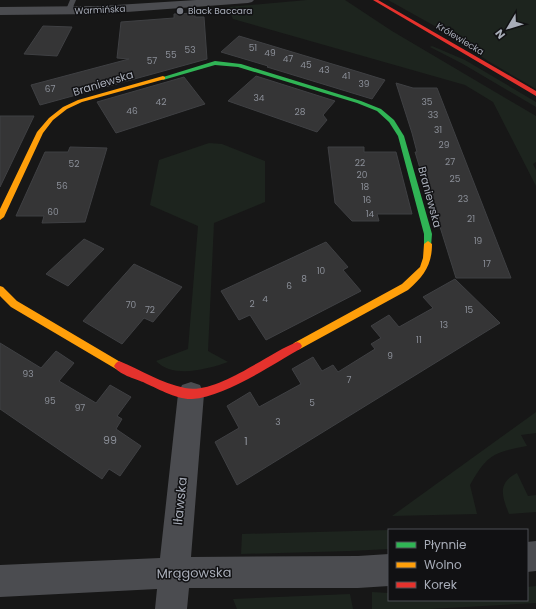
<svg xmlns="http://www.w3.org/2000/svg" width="536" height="609" viewBox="0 0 536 609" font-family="Poppins,sans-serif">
<rect width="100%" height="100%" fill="#171717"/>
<path fill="#1d241e" d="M 307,0 L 345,0 L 392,31 L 536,116 L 536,162 L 533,164 L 536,170 L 536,186 L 493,102 L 465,85 L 233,19 L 228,7 Z
M 388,0 L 536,0 L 536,89 L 488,61 L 449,34 Z
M 432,46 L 465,60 L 536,102 L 536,107 L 463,64 L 430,47 Z
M 209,143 L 222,144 L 265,161 L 265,202 L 214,223 L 208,351 L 228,362 C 208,369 173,379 156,361 L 188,349 L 198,226 L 150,205 L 159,160 Z
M 536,412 L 536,433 L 521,435 L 527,446 C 493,452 487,455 470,485 L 477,514 L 392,516 Z
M 517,473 L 528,496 L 536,495 L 536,512 L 509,514 C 502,496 497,483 517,473 Z
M 389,530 L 389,549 L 350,551 L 241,554 L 242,534 Z
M 536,586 L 536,603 L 430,609 L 372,609 L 372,592 L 389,593 L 389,600 L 527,600 L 527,587 Z
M 350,594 L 353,609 L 237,609 L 233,599 Z"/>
<path fill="#353536" stroke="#3f4043" d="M 195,13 L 195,17 L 204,17 L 207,59 L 40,105 L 31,85 L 129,59 L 117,58 L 121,22 L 174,18 L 174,14 Z
M 43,26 L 72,27 L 57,56 L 24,54 Z
M 239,36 L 359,72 L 385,80 L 372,99 L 267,67 L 268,66 L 221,52 Z
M 256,76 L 335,101 L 323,115 L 327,120 L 317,132 L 228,101 Z
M 184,77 L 205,104 L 116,133 L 97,102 Z
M 396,83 L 413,88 L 437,88 L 511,278 L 456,278 L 436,214 L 434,214 L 415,152 L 417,152 L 412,133 Z
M 0,116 L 34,116 L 0,187 Z
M 70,147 L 107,148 L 85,222 L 42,223 L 44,216 L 16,216 L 45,152 L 68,152 Z
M 328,147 L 364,147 L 364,152 L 396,152 L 412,214 L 377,214 L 379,221 L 352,221 L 335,203 Z
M 84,239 L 104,249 L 68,286 L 46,274 Z
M 326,242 L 348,267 L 343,270 L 361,291 L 266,340 L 250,315 L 239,320 L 221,291 Z
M 134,264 L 182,287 L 153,322 L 144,318 L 122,344 L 83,321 Z
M 455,279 L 500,323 L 237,485 L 215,442 L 239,428 L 227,406 L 250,392 L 259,407 L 301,384 L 292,369 L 313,357 L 322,371 L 333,365 L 338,372 L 375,349 L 371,344 L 381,338 L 371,326 L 389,315 L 399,327 L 433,308 L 423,297 Z
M 0,343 L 41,368 L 56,351 L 74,363 L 59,381 L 96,403 L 110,385 L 131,397 L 117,416 L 122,419 L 116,429 L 141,446 L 120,476 L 109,469 L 102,479 L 0,409 Z"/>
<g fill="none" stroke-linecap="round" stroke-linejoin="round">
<path fill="#4b4c50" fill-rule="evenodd" d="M 70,0 L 76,0 L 71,12 L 68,14 L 65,12 Z"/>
<path fill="#4b4c50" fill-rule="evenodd" d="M 196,0 L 254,0 L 252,2 L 248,3 L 100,14 L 0,15 L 0,7 L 100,6 Z
M 191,382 L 200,385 L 204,394 L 191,557 L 358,556 L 389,554 L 389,586 L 358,588 L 189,588 L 187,609 L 155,609 L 157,589 L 0,597 L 0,565 L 160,558 L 178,394 L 182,385 Z
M 536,541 L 536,571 L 527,572 L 527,542 Z"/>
<path fill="#30b455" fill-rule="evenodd" d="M 215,61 L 241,64 L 361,101 L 381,109 L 394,120 L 404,136 L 432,234 L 431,246 L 428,247 L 424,244 L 424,234 L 398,136 L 389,122 L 377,111 L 357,103 L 238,67 L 215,65 L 163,80 L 160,78 Z"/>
<path fill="#ff9f0a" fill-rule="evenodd" d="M 163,76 L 165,77 L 165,79 L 82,102 L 67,109 L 53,120 L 43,133 L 4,217 L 0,220 L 0,209 L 37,132 L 49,118 L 63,107 L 78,100 Z
M 428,241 L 432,244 C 432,265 424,276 408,290 L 300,349 L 297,350 L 294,349 L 292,346 L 294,343 L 402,284 L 420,267 L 423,258 L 424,244 Z
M 0,286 L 3,287 L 17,301 L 122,363 L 124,366 L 122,369 L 119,371 L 116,369 L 11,307 L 0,296 Z"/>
<path fill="#e5322d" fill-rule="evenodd" d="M 373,0 L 378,0 L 536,91 L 536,96 Z
M 297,342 L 300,343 L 302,346 L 300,349 C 272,365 224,397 192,399 C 178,400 156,388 143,382 C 135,379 118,374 114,366 L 116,363 L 119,361 C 141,370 161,383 185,388 C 217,395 268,353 297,342 Z"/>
</g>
<circle fill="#757880" stroke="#111113" stroke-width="1.5" cx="180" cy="11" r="4"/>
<g text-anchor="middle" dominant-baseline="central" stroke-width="3" stroke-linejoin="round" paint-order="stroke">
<g font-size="9" fill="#a8adb8" stroke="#111113">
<text transform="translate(100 10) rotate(-3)">Warmińska</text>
<text transform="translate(460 39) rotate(31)">Królewiecka</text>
</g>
<g font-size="9" fill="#a8adb8" stroke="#111113" text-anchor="start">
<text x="188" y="11">Black Baccara</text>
</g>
<g font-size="9" fill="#8b8f98">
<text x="253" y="48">51</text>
<text x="190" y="50">53</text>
<text x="270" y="53">49</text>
<text x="171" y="55">55</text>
<text x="288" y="59">47</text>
<text x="152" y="61">57</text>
<text x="306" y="65">45</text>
<text x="324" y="70">43</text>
<text x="346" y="76">41</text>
<text x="364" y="84">39</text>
<text x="50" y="89">67</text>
<text x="259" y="98">34</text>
<text x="161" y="102">42</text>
<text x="427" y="102">35</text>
<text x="132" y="111">46</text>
<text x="300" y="112">28</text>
<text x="433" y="115">33</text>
<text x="438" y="130">31</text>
<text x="444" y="145">29</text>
<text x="450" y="162">27</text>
<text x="360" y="163">22</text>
<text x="74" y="164">52</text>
<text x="362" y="175">20</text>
<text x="455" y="179">25</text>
<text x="62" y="186">56</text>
<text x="365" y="187">18</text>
<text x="463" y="199">23</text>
<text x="367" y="200">16</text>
<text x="53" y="212">60</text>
<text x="370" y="214">14</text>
<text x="471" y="219">21</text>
<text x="478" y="241">19</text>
<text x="487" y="264">17</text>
<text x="321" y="271">10</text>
<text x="304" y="279">8</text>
<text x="289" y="286">6</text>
<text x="265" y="299">4</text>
<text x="252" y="304">2</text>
<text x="131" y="305">70</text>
<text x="150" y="310">72</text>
<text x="469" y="310">15</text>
<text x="444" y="325">13</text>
<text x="419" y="340">11</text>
<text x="390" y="356">9</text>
<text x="28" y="374">93</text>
<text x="349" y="380">7</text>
<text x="50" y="401">95</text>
<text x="312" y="403">5</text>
<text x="80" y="408">97</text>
<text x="278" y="422">3</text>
</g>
<g font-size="11" fill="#a8adb8" stroke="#111113">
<text transform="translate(103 83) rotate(-17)">Braniewska</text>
<text transform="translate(430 197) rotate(75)">Braniewska</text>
</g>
<g font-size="11" fill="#8b8f98">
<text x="110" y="440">99</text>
<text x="246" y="441">1</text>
</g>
<g font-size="13" fill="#a8adb8" stroke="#111113">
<text transform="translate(180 501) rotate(-84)">Iławska</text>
<text transform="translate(194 573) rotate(-1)">Mrągowska</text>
</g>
</g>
<rect x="388" y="529" width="140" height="72" fill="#111113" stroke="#4d4f55"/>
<rect x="396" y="542" width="20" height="6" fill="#30b455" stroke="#4d4f55"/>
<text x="424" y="549" font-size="12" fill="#a8adb8">Płynnie</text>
<rect x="396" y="562" width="20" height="6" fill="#ff9f0a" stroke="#4d4f55"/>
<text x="424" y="569" font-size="12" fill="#a8adb8">Wolno</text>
<rect x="396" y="582" width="20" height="6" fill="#e5322d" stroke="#4d4f55"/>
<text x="424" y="589" font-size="12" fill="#a8adb8">Korek</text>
<g transform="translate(508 28) rotate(232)" stroke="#111113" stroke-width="3" paint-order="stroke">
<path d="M0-3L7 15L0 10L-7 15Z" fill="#a8adb8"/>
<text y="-6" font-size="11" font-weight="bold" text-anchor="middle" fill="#a8adb8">N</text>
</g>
</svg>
